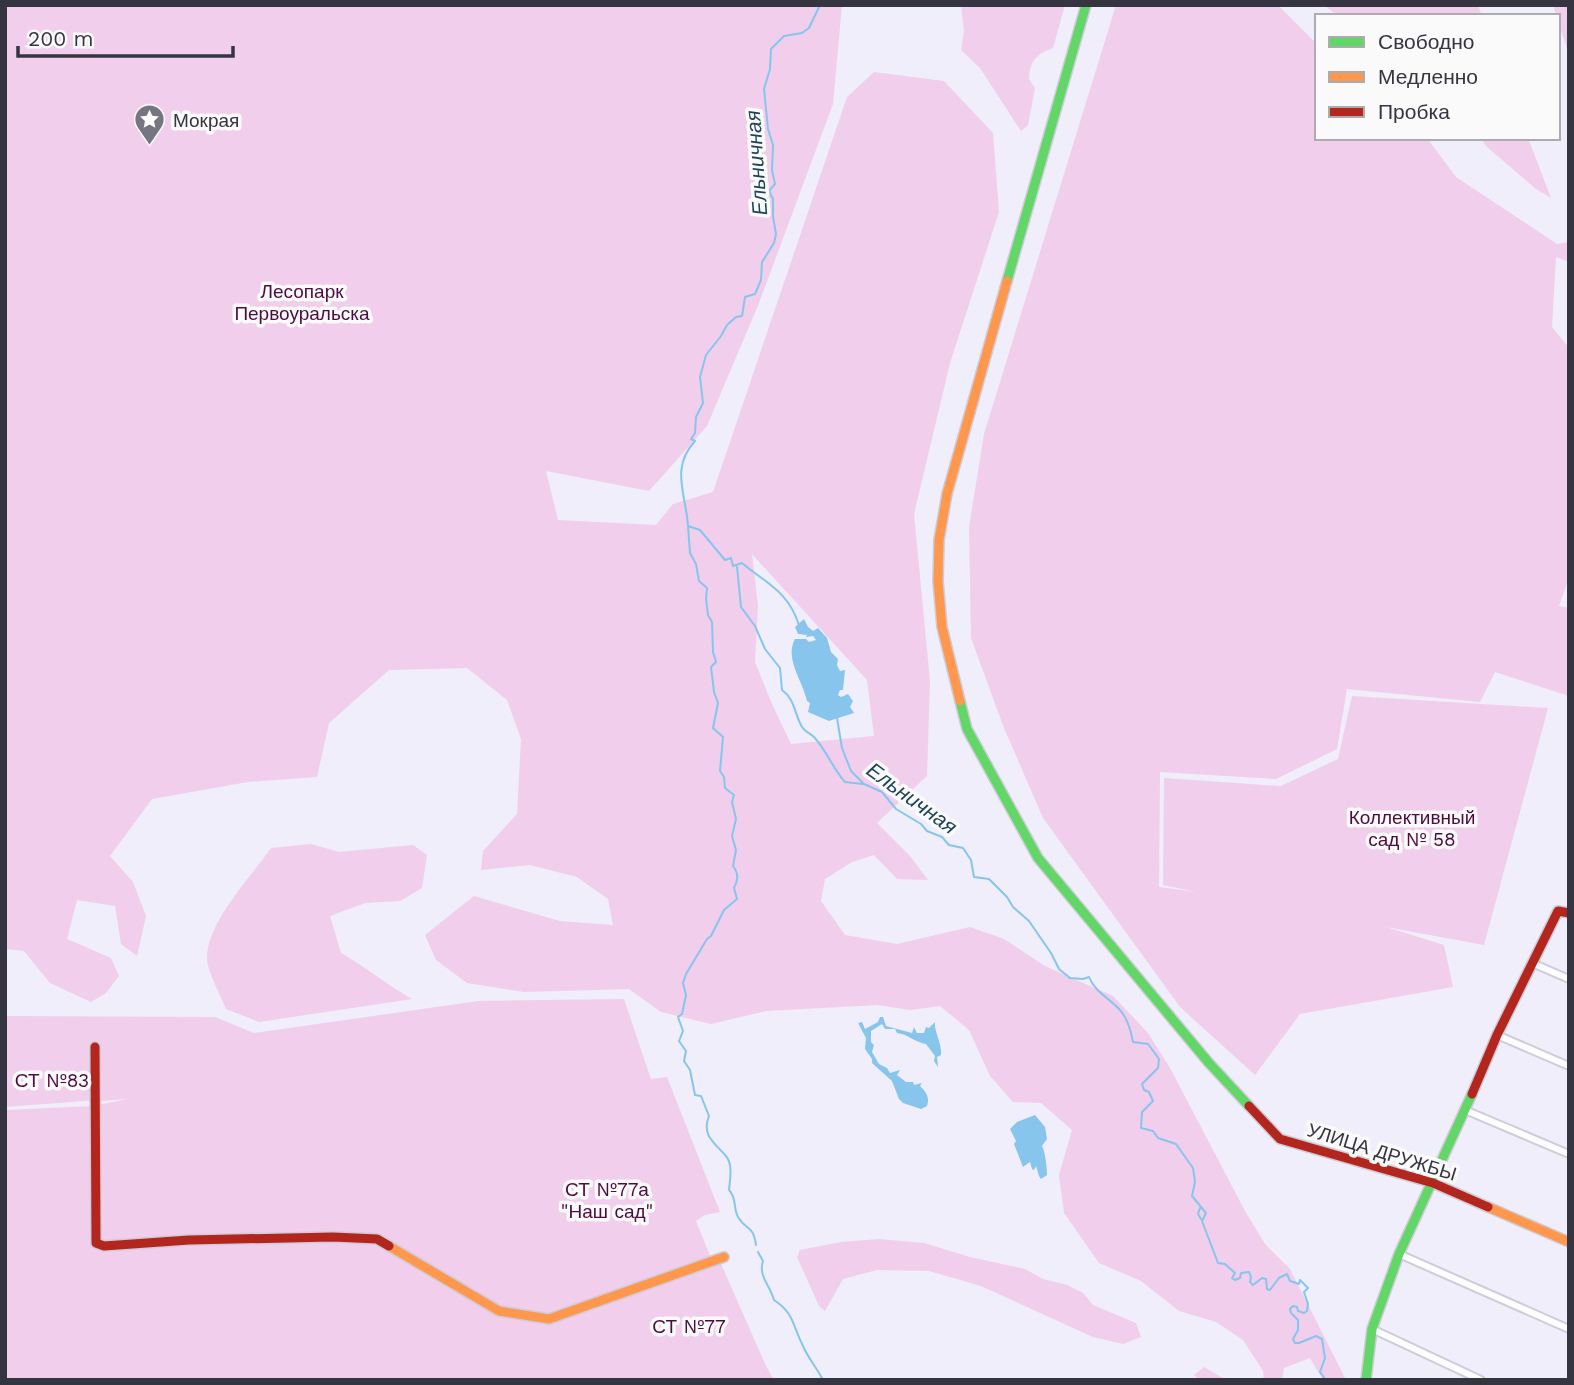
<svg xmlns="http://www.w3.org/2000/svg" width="1574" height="1385" viewBox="0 0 1574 1385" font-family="'Work Sans',sans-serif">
<rect width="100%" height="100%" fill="#efeefa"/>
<path fill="#f1ceeb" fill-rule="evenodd" d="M 5,5 L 842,5 L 833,104 L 759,303 L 707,426 L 649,491 L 546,471 L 558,520 L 656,525 L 673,504 L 713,492 L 847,97 L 874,72 L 944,81 L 993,133 L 999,212 L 950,363 L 914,514 L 930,681 L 927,776 L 877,823 L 910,856 L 928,880 L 897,879 L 874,855 L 852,862 L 825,879 L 821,901 L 845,935 L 897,944 L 970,927 L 1004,939 L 1045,966 L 1113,996 L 1148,1033 L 1170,1068 L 1245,1211 L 1265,1244 L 1290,1269 L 1346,1380 L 1323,1380 L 1310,1358 L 1284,1368 L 1282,1380 L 1264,1380 L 1263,1371 L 1243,1340 L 1216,1322 L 1179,1311 L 1141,1281 L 1099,1263 L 1064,1213 L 1059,1175 L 1072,1130 L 1041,1103 L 1013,1102 L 990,1076 L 969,1030 L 940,1006 L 910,1010 L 877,1005 L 766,1011 L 711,1024 L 661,1012 L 629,989 L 524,992 L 467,983 L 436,960 L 425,935 L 474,896 L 560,921 L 613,925 L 608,899 L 577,877 L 530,865 L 481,870 L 483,851 L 517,814 L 521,739 L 507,700 L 467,668 L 389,670 L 329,723 L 317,777 L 248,782 L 152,799 L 110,856 L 133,882 L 146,916 L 137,956 L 121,944 L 115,906 L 77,900 L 67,939 L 111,958 L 119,976 L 106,993 L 91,1002 L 50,983 L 24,951 L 5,949 ZM 752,554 L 867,680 L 874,736 L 791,744 L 772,704 L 755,662 L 758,606 Z
M 961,5 L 1065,5 L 1053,48 C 1036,54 1030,61 1029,79 L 1035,88 L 1028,125 L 1021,131 L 980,68 L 961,50 L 964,31 Z
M 1116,5 L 1278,5 L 1317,44 L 1317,138 L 1427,138 L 1456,177 L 1557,244 L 1569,242 L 1569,262 L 1556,257 L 1552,327 L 1569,348 L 1569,578 L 1559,606 L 1569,608 L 1569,696 L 1495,672 L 1480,702 L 1347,689 L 1337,749 L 1276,779 L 1160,772 L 1159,887 L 1197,892 L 1163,885 L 1164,778 L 1281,786 L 1338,759 L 1352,696 L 1548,708 L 1484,945 L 1386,927 L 1444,945 L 1453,987 L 1300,1014 L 1255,1075 L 1180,1007 L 1043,818 L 1004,728 L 971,638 L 969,527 L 984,434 Z
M 1324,5 L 1478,5 L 1482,16 L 1338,16 Z
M 1553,5 L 1569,5 L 1569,55 Z
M 1481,138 L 1528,138 L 1551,198 L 1536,189 L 1486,146 Z
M 311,844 L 339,852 L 413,845 L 427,855 L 422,888 L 400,901 L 365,903 L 330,916 L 341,953 C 366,967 387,985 412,999 L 259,1022 L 226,1009 C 221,996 207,971 207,958 C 207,922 251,877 271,848 Z
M 624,999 L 651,1079 L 667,1077 L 720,1212 L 705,1215 L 696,1221 L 710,1256 L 549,1321 L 718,1257 L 766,1366 L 774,1380 L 5,1380 L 5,1110 L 92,1106 L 128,1099 L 100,1101 L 100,1054 L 98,1053 L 97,1100 L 5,1107 L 5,1016 L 215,1017 L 254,1033 L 478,1001 Z
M 879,1239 L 924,1243 L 970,1257 L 1025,1269 L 1043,1279 L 1067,1285 L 1083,1293 L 1093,1305 L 1136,1323 L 1141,1337 L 1123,1344 L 1093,1337 L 981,1286 L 929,1271 L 877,1270 L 843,1279 L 825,1311 L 819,1306 L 797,1257 L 800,1250 L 841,1242 Z
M 1204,1367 L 1226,1380 L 1200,1380 L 1194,1375 Z"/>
<path fill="#87c5ed" d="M 804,619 L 808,627 L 813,631 L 818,628 L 827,638 L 831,652 L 838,659 L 837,665 L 840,671 L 845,670 L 843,690 L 840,690 L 838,695 L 841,697 L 848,694 L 853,701 L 850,707 L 854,713 L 829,721 L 808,712 L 810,703 L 807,701 C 803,681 784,659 795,639 L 806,639 L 809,642 L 816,640 L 813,636 L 806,637 L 807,635 L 798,634 L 795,627 Z
M 880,1017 L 883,1017 L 886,1026 L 912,1033 L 914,1027 L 917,1033 L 924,1033 L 926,1027 L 929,1028 L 935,1022 C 934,1032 942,1043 941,1055 L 937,1057 L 938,1067 L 934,1061 L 935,1056 L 926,1044 C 914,1042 908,1034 897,1033 L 895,1029 L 885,1029 L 882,1024 L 871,1031 L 871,1042 L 874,1045 L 872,1052 L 879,1064 L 887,1068 L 890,1073 L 900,1070 L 897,1075 L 906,1082 L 913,1082 L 914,1085 L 922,1083 L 920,1086 C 926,1092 930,1097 927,1106 L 921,1109 L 903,1103 L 899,1099 L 892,1081 L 872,1063 L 872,1059 L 865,1049 L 866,1038 L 858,1023 L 862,1022 L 865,1029 L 878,1022 Z
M 1035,1115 L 1045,1127 L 1047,1139 L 1042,1146 C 1045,1151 1047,1167 1047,1175 L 1041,1179 L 1039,1176 L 1036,1166 L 1034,1170 L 1032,1169 L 1030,1162 L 1023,1167 L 1014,1144 L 1016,1141 L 1010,1129 L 1017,1122 Z"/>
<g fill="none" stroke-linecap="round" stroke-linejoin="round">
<path stroke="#87c5ed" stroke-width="2" d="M 688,526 L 690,553 L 696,564 L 699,581 L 707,588 L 706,599 L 708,615 L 712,622 L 713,652 L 716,662 L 711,667 L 714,692 L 718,703 L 713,728 L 723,737 L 720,771 L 724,777 L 725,788 L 734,795 L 732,802 L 736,819 L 732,836 L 736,850 L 733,866 C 739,874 738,880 734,888 L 737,899 L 724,910 L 711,936 L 707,939 L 686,974 L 683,983 L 686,995 L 682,1014 L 678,1017 L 683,1031 L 679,1041 L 686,1051 L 684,1061 L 690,1070 L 695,1095 L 701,1096 L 709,1116 C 701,1136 715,1143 726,1156 C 733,1164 730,1180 729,1190 C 737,1198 733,1208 738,1217 C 746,1231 753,1224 756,1245
M 737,567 L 741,607 L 755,626 L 765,649 L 780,668 L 782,690 C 795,699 794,713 802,727 C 805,732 810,733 814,737 C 827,751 833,769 845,782 L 863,784
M 799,625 C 788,591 767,584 742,563 L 733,566 L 731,558 L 725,560 L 700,530 L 688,526 C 686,494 670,468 695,441 L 691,439 L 695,433 L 696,417 L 703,403 L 700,377 L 706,355 L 721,336 L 727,325 L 736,317 L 742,316 L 745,297 L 755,294 L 761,280 L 762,262 L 774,243 L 776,234 L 773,217 L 773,199 L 769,191 L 775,184 L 772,170 L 773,145 L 768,129 L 764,89 L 770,69 L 771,49 L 784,36 L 802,33 L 809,28 L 820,5
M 837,718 L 842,748 L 851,771 L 864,784 L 882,792 L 896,809 L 921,824 L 927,831 L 942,837 L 949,845 L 963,848 L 971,860 L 974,877 L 989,879 L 1007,897 L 1013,907 L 1029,921 L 1051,953 L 1059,969 L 1070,978 L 1083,979 L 1089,977 C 1095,992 1109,998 1120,1010 C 1128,1019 1131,1031 1133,1042 L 1148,1044 L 1159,1059 L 1158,1068 L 1142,1084 L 1144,1090 L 1149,1092 L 1153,1101 L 1142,1112 L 1141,1128 L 1153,1131 L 1158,1138 L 1176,1144 L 1193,1168 L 1195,1182 L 1192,1196 L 1206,1213 L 1202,1221 L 1218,1263 L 1225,1264 L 1235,1273 L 1232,1278 L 1235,1280 L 1240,1278 L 1241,1273 L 1249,1272 L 1251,1277 L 1250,1282 L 1253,1285 L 1262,1278 L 1266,1279 L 1267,1289 L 1270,1290 L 1279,1278 L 1287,1274 L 1290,1281 L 1299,1284 L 1300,1280 L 1308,1288 L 1304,1292 L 1308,1304 L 1307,1311 L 1304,1313 L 1298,1311 L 1297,1307 L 1293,1306 L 1290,1309 L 1291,1313 L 1298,1320 L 1298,1330 L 1293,1339 L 1295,1343 L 1299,1343 L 1316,1336 L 1322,1339 L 1325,1358 L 1320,1372 L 1326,1380
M 1200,1208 L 1198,1214 L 1201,1219
M 758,1252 L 763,1261 C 758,1276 770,1285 774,1300 C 795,1314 792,1325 803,1346 C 808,1358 817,1368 823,1380"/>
<defs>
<path id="street" d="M 1532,963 L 1569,979
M 1497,1035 L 1569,1066
M 1465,1110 L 1569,1154
M 1399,1254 L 1569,1329
M 1372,1329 L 1481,1380"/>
<path id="fast" d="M 1007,281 L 1086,5
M 960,701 L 967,729 L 1038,858 L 1209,1063 L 1249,1106
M 1366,1380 L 1372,1329 L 1399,1254 L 1472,1094"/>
<path id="slow" d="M 960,701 L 942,627 L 938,581 L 939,540 L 947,494 L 1007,281
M 1488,1207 L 1569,1242
M 389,1246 L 499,1311 L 549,1319 L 724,1257"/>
<path id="jam" d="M 95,1047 L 96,1243 L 104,1246 L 189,1240 L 333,1237 L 377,1239 L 389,1246
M 1472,1094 L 1497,1035 L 1558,911 L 1569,913
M 1249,1106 L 1280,1139 L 1433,1183 L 1488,1207"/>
</defs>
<use href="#street" stroke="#cdccd8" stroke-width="10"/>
<use href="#fast" stroke="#cdccd8" stroke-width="12"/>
<use href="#slow" stroke="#cdccd8" stroke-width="12"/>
<use href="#jam" stroke="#cdccd8" stroke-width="12"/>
<use href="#street" stroke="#fdfcfe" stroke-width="6"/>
<use href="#fast" stroke="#63d668" stroke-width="9"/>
<use href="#slow" stroke="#ff974d" stroke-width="9"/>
<use href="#jam" stroke="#b3261e" stroke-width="9"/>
</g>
<defs>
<symbol id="sight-pin" viewBox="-11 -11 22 30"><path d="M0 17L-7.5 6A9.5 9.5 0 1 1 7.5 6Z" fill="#767582" stroke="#fafafa"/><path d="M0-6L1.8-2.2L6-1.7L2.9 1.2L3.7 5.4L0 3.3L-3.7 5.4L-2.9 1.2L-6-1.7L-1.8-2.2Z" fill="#fff"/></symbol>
</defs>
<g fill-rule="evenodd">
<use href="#sight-pin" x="132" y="102" width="35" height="47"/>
</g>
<g text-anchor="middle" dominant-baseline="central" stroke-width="7" stroke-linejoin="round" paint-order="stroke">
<g font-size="19" fill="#353441" stroke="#fafafa" text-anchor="start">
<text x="173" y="120">Мокрая</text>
</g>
<g font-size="19" fill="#4e0b40" stroke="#fafafa">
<text x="302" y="291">Лесопарк<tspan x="302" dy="22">Первоуральска</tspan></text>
<text x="1412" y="817">Коллективный<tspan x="1412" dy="22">сад № 58</tspan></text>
<text x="52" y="1080">СТ №83</text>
<text x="607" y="1189">СТ №77а<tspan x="607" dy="22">"Наш сад"</tspan></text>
<text x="689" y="1326">СТ №77</text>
</g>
<g font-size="19" fill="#353441" stroke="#fafafa">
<text transform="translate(1382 1152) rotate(17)">УЛИЦА ДРУЖБЫ</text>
</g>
<g font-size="21" font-style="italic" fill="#1f455b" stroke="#fafafa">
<text transform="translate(756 163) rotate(-94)">Ельничная</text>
<text transform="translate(912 798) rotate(36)">Ельничная</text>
</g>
</g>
<rect width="1574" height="1385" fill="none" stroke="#353441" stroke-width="14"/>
<rect x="1315" y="14" width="245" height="126" fill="#fafafa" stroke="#ababb0" stroke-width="2"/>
<rect x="1329" y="37" width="35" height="10" fill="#63d668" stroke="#ababb0" stroke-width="2"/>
<text x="1378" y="49" font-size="21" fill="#353441">Свободно</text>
<rect x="1329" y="72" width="35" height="10" fill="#ff974d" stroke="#ababb0" stroke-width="2"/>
<text x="1378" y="84" font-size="21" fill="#353441">Медленно</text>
<rect x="1329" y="107" width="35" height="10" fill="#b3261e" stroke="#ababb0" stroke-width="2"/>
<text x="1378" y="119" font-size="21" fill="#353441">Пробка</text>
<path d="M18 46v10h215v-10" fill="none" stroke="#353441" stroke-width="3.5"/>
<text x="28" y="46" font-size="21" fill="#353441" stroke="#fafafa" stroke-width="5" paint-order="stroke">200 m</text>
</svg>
